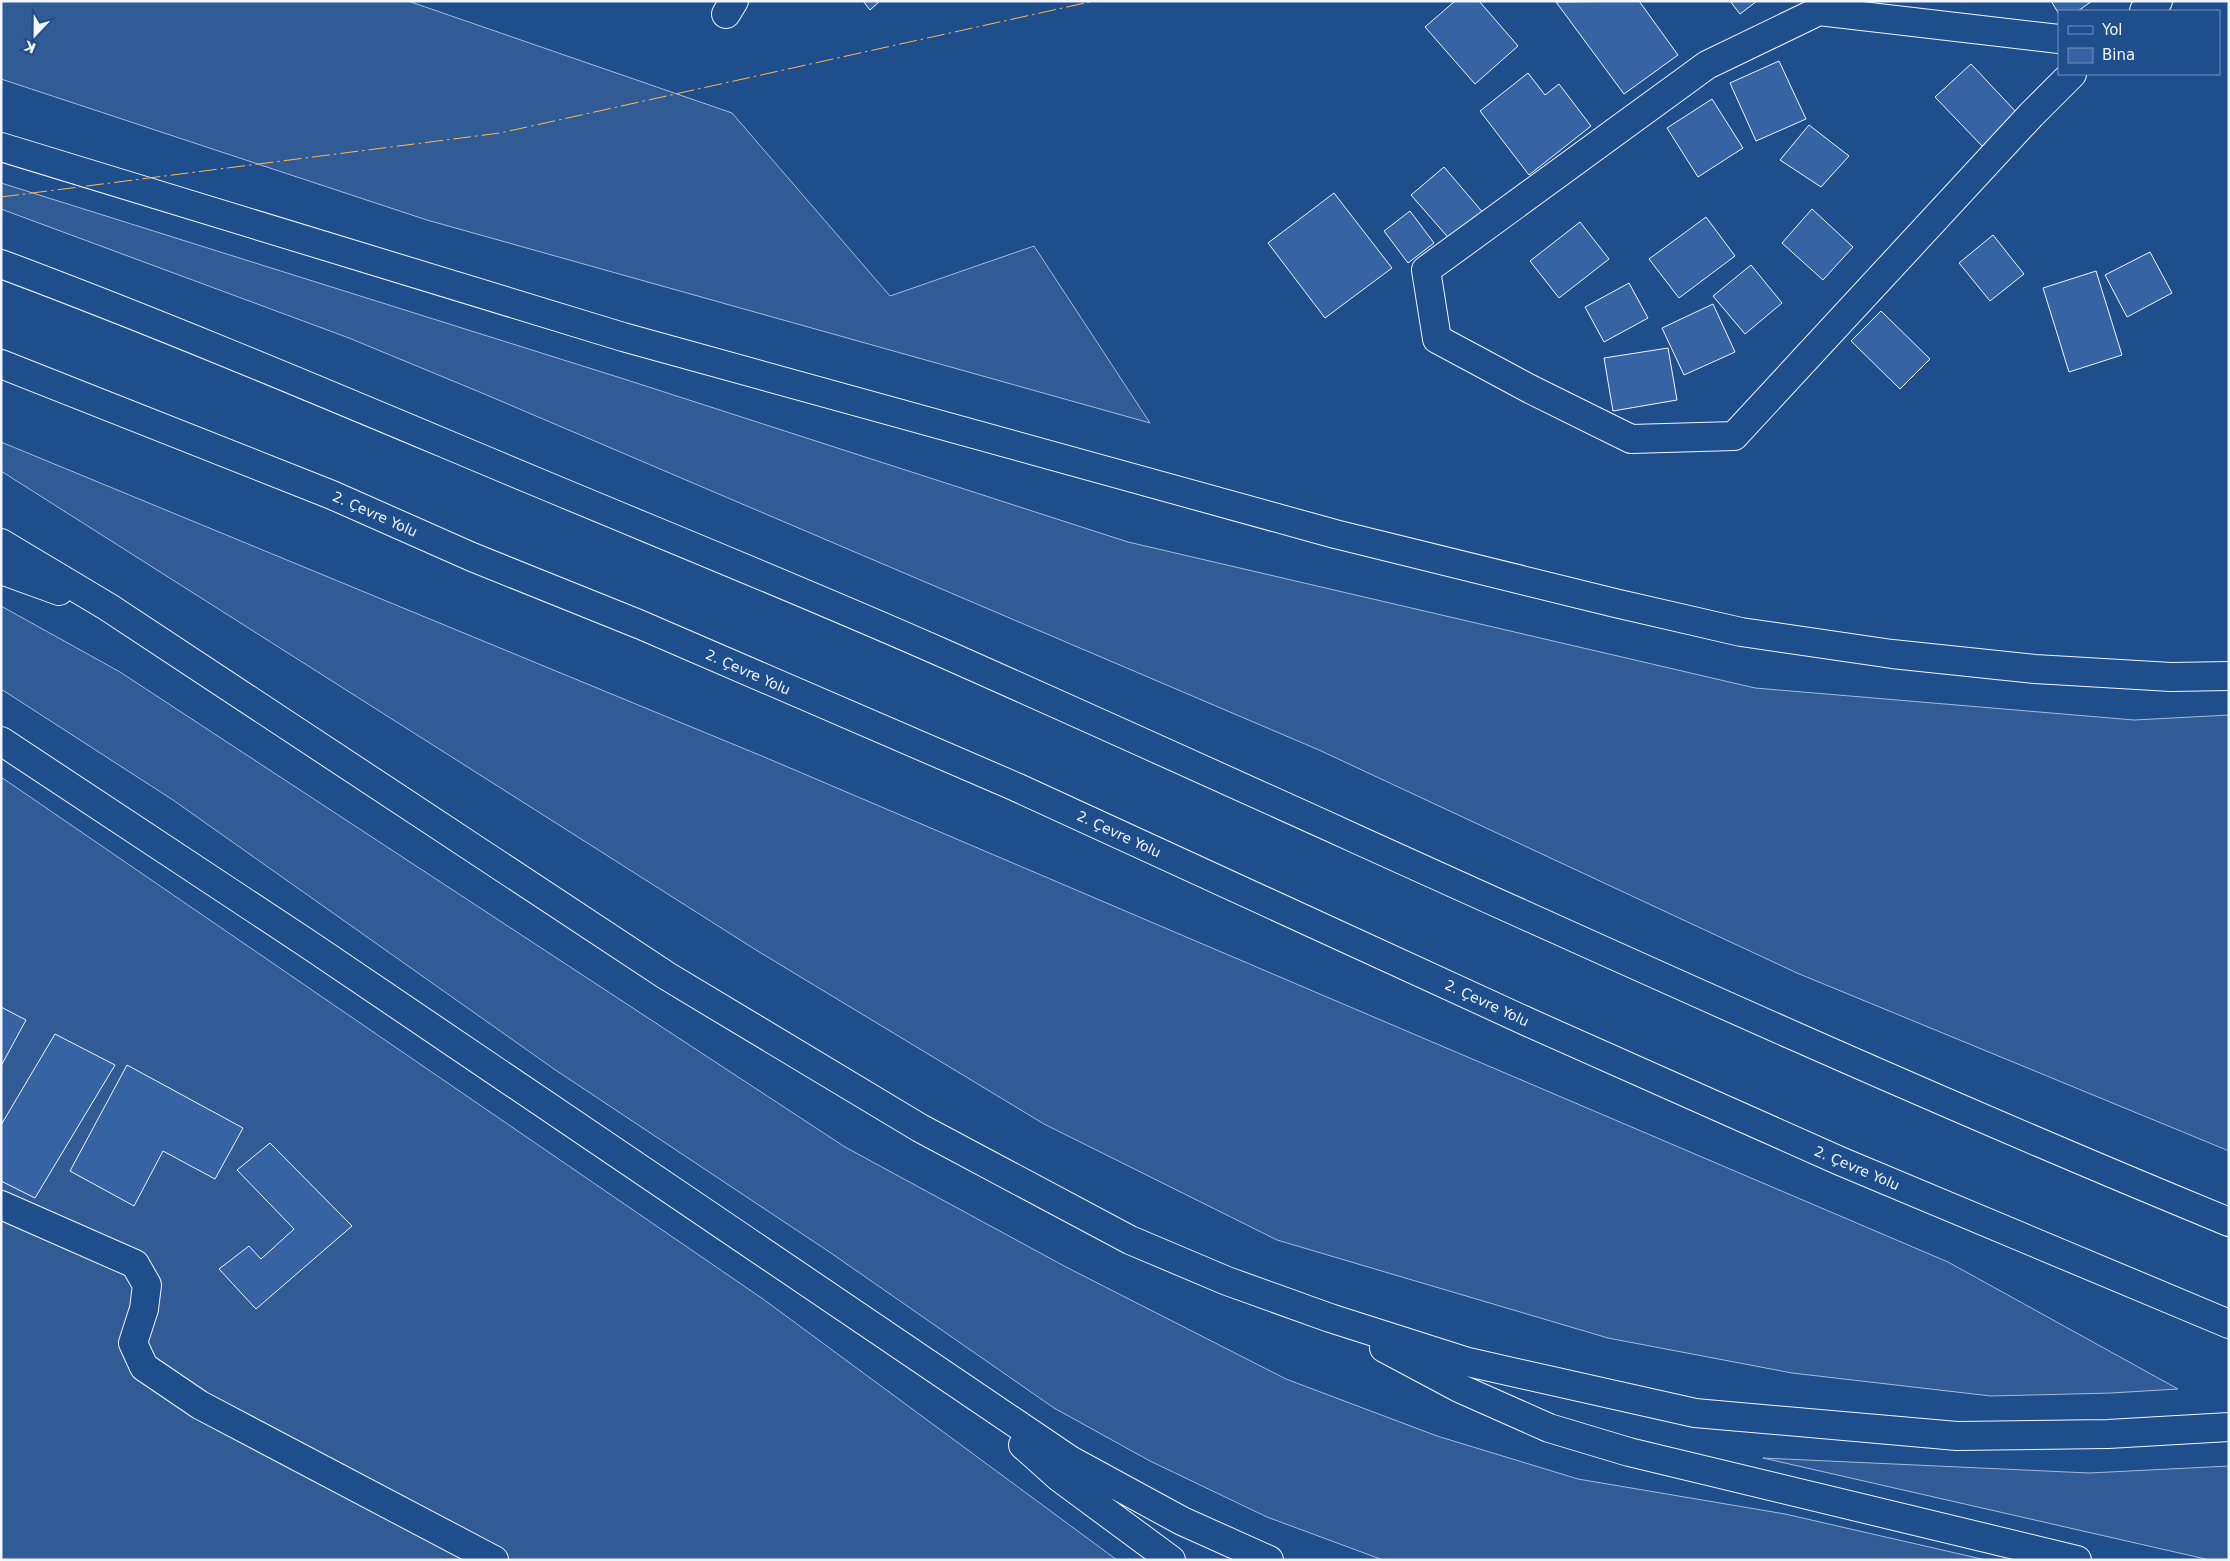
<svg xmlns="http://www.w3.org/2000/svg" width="2230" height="1561" viewBox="0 0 2230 1561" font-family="'DejaVu Sans',sans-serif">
<rect width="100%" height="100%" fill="#1f4e8c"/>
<path fill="#305b95" stroke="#a8bbd7" d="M 1,1 L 408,1 L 732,113 L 890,296 L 1034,246 L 1150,423 L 427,220 L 1,79 Z
M 1,183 L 624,379 L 1128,542 L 1755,688 L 2134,720 L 2229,715 L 2229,1151 L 1797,973 L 1319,750 L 482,393 L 349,338 L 1,209 Z
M 1,442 L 769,759 L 1948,1262 L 2178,1389 L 2111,1393 L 1991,1396 L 1792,1373 L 1608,1338 L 1277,1240 L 1044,1124 L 756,950 L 1,471 Z
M 1,606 L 120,672 L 845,1147 L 1066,1267 L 1286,1379 L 1437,1436 L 1578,1479 L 1785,1514 L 1986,1560 L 1383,1560 L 1267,1517 L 1150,1461 L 1054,1408 L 828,1251 L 554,1069 L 173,800 L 1,689 Z
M 1,777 L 763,1299 L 1117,1560 L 1,1560 Z
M 1763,1458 L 2089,1473 L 2229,1466 L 2229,1560 L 2210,1560 Z"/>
<path fill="#3563a3" stroke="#f2f6ff" d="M 863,1 L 880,1 L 870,10 Z
M 1455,1 L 1479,1 L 1518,46 L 1475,84 L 1425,27 Z
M 1639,1 L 1678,55 L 1624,94 L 1556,2 Z
M 1730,1 L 1757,1 L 1740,14 Z
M 2051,1 L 2092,1 L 2078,11 L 2059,11 L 2059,14 Z
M 1779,61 L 1806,119 L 1756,141 L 1730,83 Z
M 1971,64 L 2017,113 L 1982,146 L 1935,97 Z
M 1528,73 L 1545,95 L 1559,84 L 1591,126 L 1529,175 L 1480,111 Z
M 1712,99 L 1743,148 L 1698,177 L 1667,128 Z
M 1809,125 L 1849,156 L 1821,187 L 1780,160 Z
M 1444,167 L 1485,215 L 1453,243 L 1411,195 Z
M 1334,193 L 1392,268 L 1325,318 L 1268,243 Z
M 1812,209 L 1853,247 L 1823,280 L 1782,243 Z
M 1410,211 L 1434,243 L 1408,263 L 1384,231 Z
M 1706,217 L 1735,256 L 1679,298 L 1649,259 Z
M 1580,222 L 1609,259 L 1559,298 L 1530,261 Z
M 1993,235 L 2024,274 L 1990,301 L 1959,263 Z
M 2150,252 L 2172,293 L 2127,317 L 2105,275 Z
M 1751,265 L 1782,303 L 1745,334 L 1713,296 Z
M 2096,271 L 2122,355 L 2069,372 L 2043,288 Z
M 1629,283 L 1648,318 L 1604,342 L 1585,307 Z
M 1713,304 L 1735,352 L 1684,375 L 1662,328 Z
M 1881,311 L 1930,359 L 1900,389 L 1851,341 Z
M 1668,348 L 1677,400 L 1613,411 L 1604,358 Z
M 1,1007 L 26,1020 L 1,1066 Z
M 55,1034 L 115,1065 L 35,1198 L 1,1181 L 1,1125 Z
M 127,1065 L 243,1128 L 215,1179 L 163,1151 L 134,1206 L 70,1171 Z
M 270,1143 L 352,1226 L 256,1309 L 219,1269 L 249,1246 L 261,1259 L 294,1229 L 237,1170 Z"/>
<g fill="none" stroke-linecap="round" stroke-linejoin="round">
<defs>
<path id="minor" d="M 2144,11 L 2158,1
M 726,14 L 734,1
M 2059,39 L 1819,11 L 1707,65 L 1426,270 L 1437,339 L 1530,389 L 1631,439 L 1734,436 L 2031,115 L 2072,74
M 1,1205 L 135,1264 L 147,1285 L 144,1309 L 133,1343 L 144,1367 L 200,1405 L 494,1560"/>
<path id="highway" d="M 1,147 L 623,337 L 1335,534 L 1615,603 L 1741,632 L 1892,654 L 2035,669 L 2171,677 L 2229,676
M 1,264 C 180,331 355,406 532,480 C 666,536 802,591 936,650 C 1367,841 1793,1043 2229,1222
M 1,364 L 332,495 L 472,557 L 641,625 L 1016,787 L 1530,1023 L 1840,1161 L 2229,1324
M 1,543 L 108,607 L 667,976 L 920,1128 L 1130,1240 L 1227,1281 L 1330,1318 L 1468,1362 L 1695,1413 L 1957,1436 L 2108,1434 L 2229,1427
M 1,570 L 59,591
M 1,741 L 311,946 L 1070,1460 L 1182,1521 L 1269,1560
M 1384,1348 L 1459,1388 L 1549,1428 L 1629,1452 L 2077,1560
M 1023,1445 L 1060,1478 L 1171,1560"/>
</defs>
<use href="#minor" stroke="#f2f6ff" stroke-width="30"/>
<use href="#highway" stroke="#f2f6ff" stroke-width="30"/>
<use href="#minor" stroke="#1f4e8c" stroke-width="28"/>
<use href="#highway" stroke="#1f4e8c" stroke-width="28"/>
<path stroke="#ffb74d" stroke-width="1" stroke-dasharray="18 4 2.5 4" stroke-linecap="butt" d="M 1,197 L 500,133 L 1094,1"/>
</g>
<g text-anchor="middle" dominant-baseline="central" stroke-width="4" stroke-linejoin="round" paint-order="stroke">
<g font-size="14" fill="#f2f6ff" stroke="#1f4e8c">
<text transform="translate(375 514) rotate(24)">2. Çevre Yolu</text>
<text transform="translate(748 672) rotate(24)">2. Çevre Yolu</text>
<text transform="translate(1119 834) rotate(25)">2. Çevre Yolu</text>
<text transform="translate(1487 1003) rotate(25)">2. Çevre Yolu</text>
<text transform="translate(1857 1168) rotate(23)">2. Çevre Yolu</text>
</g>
</g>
<rect width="2230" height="1561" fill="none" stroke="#f2f6ff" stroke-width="5"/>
<rect x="2058" y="10" width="162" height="65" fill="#1f4e8c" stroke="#7391ba"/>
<rect x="2068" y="26" width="25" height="8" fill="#1f4e8c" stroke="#7391ba"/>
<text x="2102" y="35" font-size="15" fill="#f2f6ff">Yol</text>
<rect x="2068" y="48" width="25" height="15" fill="#3563a3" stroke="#7391ba"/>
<text x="2102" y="60" font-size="15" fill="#f2f6ff">Bina</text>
<g transform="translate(35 35) rotate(202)" stroke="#1f4e8c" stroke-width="4" paint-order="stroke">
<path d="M0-4L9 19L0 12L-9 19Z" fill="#f2f6ff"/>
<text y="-8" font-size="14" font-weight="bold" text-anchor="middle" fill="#f2f6ff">K</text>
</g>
</svg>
